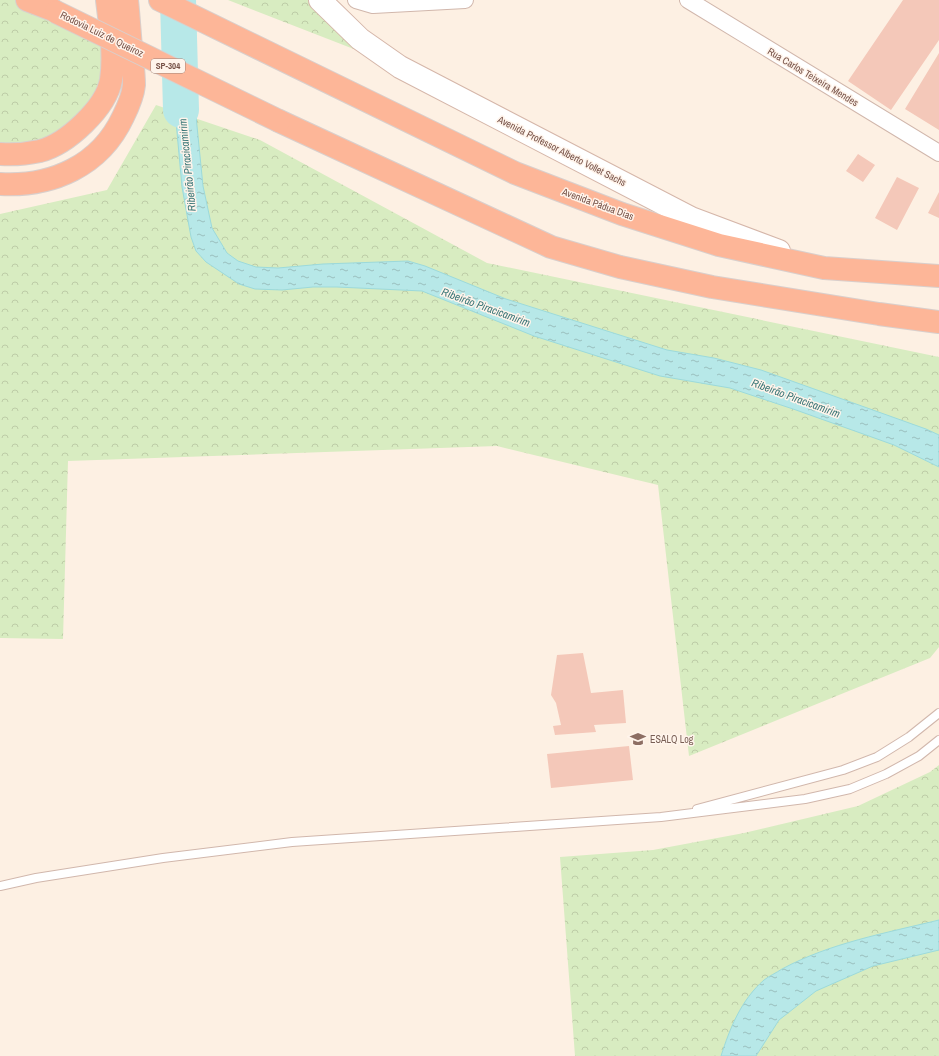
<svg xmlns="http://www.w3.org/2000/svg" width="939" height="1056" viewBox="0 0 939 1056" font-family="'Archivo Narrow',sans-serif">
<defs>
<pattern id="forest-crowns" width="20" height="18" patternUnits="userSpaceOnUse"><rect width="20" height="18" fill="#d8ecc1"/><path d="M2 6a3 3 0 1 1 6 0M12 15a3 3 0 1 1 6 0" fill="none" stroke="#bdcca7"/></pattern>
<pattern id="water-ripples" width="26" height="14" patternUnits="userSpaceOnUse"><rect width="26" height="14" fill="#b7e8e8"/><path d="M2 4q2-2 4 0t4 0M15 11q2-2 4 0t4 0" fill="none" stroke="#9abfbe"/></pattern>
</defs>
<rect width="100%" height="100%" fill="#fdf0e3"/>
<path fill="url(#forest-crowns)" d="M 0,0 L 27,0 L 111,39 L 110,82 L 63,140 L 0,153 Z
M 228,0 L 324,0 L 400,67 Z
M 156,105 L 260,140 L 487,263 L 939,357 L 939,647 L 930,658 L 689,756 L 658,485 L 497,446 L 68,461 L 63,639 L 0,638 L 0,214 L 107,190 Z
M 939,765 L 939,1056 L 575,1056 L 560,857 L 653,850 L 744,833 L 858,806 L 930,772 Z"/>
<path fill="url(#water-ripples)" stroke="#9cdadb" d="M 172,77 L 193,86 L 203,186 L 212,228 L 227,253 L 238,261 L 256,267 L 278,268 L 323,264 L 408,261 L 425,266 L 506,299 L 667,350 L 714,358 L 761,370 L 926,429 L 939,435 L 939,467 L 894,445 L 796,410 L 730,388 L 660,376 L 534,336 L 422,291 L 337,287 L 313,287 L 282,290 L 255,289 L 239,284 L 206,262 L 196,251 L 191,237 L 182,187 Z
M 939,920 L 939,950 L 873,966 L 816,991 L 779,1020 L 756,1056 L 721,1056 C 730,1028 741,1000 764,980 C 769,976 776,973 782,969 C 830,943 886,933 939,920 Z"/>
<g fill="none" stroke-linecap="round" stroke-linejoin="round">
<path stroke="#b7e8e8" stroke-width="36" d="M 178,0 L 181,110"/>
</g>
<path fill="#f4c8b9" d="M 903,0 L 939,0 L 939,40 L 891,110 L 848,81 Z
M 939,53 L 939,130 L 905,109 Z
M 858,154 L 875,165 L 863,182 L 846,171 Z
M 897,177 L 919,188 L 897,230 L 875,218 Z
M 939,192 L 939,218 L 928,213 Z
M 583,653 L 591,693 L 623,690 L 626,723 L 594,725 L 596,732 L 555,735 L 553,726 L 561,725 L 556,703 L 551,695 L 557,655 Z
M 629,746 L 633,780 L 551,788 L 547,754 Z"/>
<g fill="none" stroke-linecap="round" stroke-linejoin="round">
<defs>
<path id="service" d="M 697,809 L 843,770 L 877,757 L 909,737 L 939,713
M 0,886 L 36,878 L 163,858 L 292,842 L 661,817 L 805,799 L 850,789 L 886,774 L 919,756 L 939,740"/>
<path id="minor" d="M 356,0 L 373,5 L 465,0
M 688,0 L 939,153"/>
<path id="secondary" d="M 320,0 L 360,39 L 400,67 L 691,218 L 779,251"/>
<path id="trunk" d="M 27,0 L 53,10
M 160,0 L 515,173 L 622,214 L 719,245 L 824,268 L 939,276
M 279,121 L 551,247 L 620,267 L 712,287 L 879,314 L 939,322
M 0,154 C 14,155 26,154 40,151 C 67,144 106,108 111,80 C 115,54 110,26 107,0
M 0,184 C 52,187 100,166 123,117 C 128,107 133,96 134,85 C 134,77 133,67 132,58 C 130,39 129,19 127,0"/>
</defs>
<use href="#service" stroke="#d1b7ac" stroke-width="10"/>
<use href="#minor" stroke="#d1b7ac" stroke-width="18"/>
<use href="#secondary" stroke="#d5b6a9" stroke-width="24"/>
<use href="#trunk" stroke="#d9cfcc" stroke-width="24"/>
<use href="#service" stroke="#fff" stroke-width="8"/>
<use href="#minor" stroke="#fff" stroke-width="16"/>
<use href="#secondary" stroke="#fff" stroke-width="22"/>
<use href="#trunk" stroke="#fdb698" stroke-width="22"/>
<defs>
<path id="trunk-bridge" d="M 56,12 L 279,121"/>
</defs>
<use href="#trunk-bridge" stroke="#d9cfcc" stroke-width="24" stroke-linecap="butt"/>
<use href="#trunk-bridge" stroke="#fdb698" stroke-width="22"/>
</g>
<defs>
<symbol id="university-bare" viewBox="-9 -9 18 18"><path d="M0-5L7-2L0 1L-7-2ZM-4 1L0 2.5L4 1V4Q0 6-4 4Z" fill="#8d6e63" stroke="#fff4eb" stroke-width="2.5" paint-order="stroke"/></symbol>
</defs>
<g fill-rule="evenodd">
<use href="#university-bare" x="627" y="728" width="22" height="22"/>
</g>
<g text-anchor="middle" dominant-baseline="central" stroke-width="3" stroke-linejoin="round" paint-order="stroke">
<rect fill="#fff4eb" stroke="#a08379" stroke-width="1" x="151" y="59" width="34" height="14" rx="3"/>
<g font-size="9" font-weight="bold" fill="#775248">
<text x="168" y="66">SP-304</text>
</g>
<g font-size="10" fill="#775248" stroke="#fff4eb">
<text transform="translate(102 34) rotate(26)">Rodovia Luiz de Queiroz</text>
<text transform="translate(813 77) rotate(31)">Rua Carlos Teixeira Mendes</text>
<text transform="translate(562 151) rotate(27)">Avenida Professor Alberto Vollet Sachs</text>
<text transform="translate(598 204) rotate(20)">Avenida Pádua Dias</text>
</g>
<g font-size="10" fill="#785e54" stroke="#fff4eb" text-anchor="start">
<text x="650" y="739">ESALQ Log</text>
</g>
<g font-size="11" font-style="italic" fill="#387576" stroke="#fff4eb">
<text transform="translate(187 165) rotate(-96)">Ribeirão Piracicamirim</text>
<text transform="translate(486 307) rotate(20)">Ribeirão Piracicamirim</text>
<text transform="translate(796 398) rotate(20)">Ribeirão Piracicamirim</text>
</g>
</g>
</svg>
